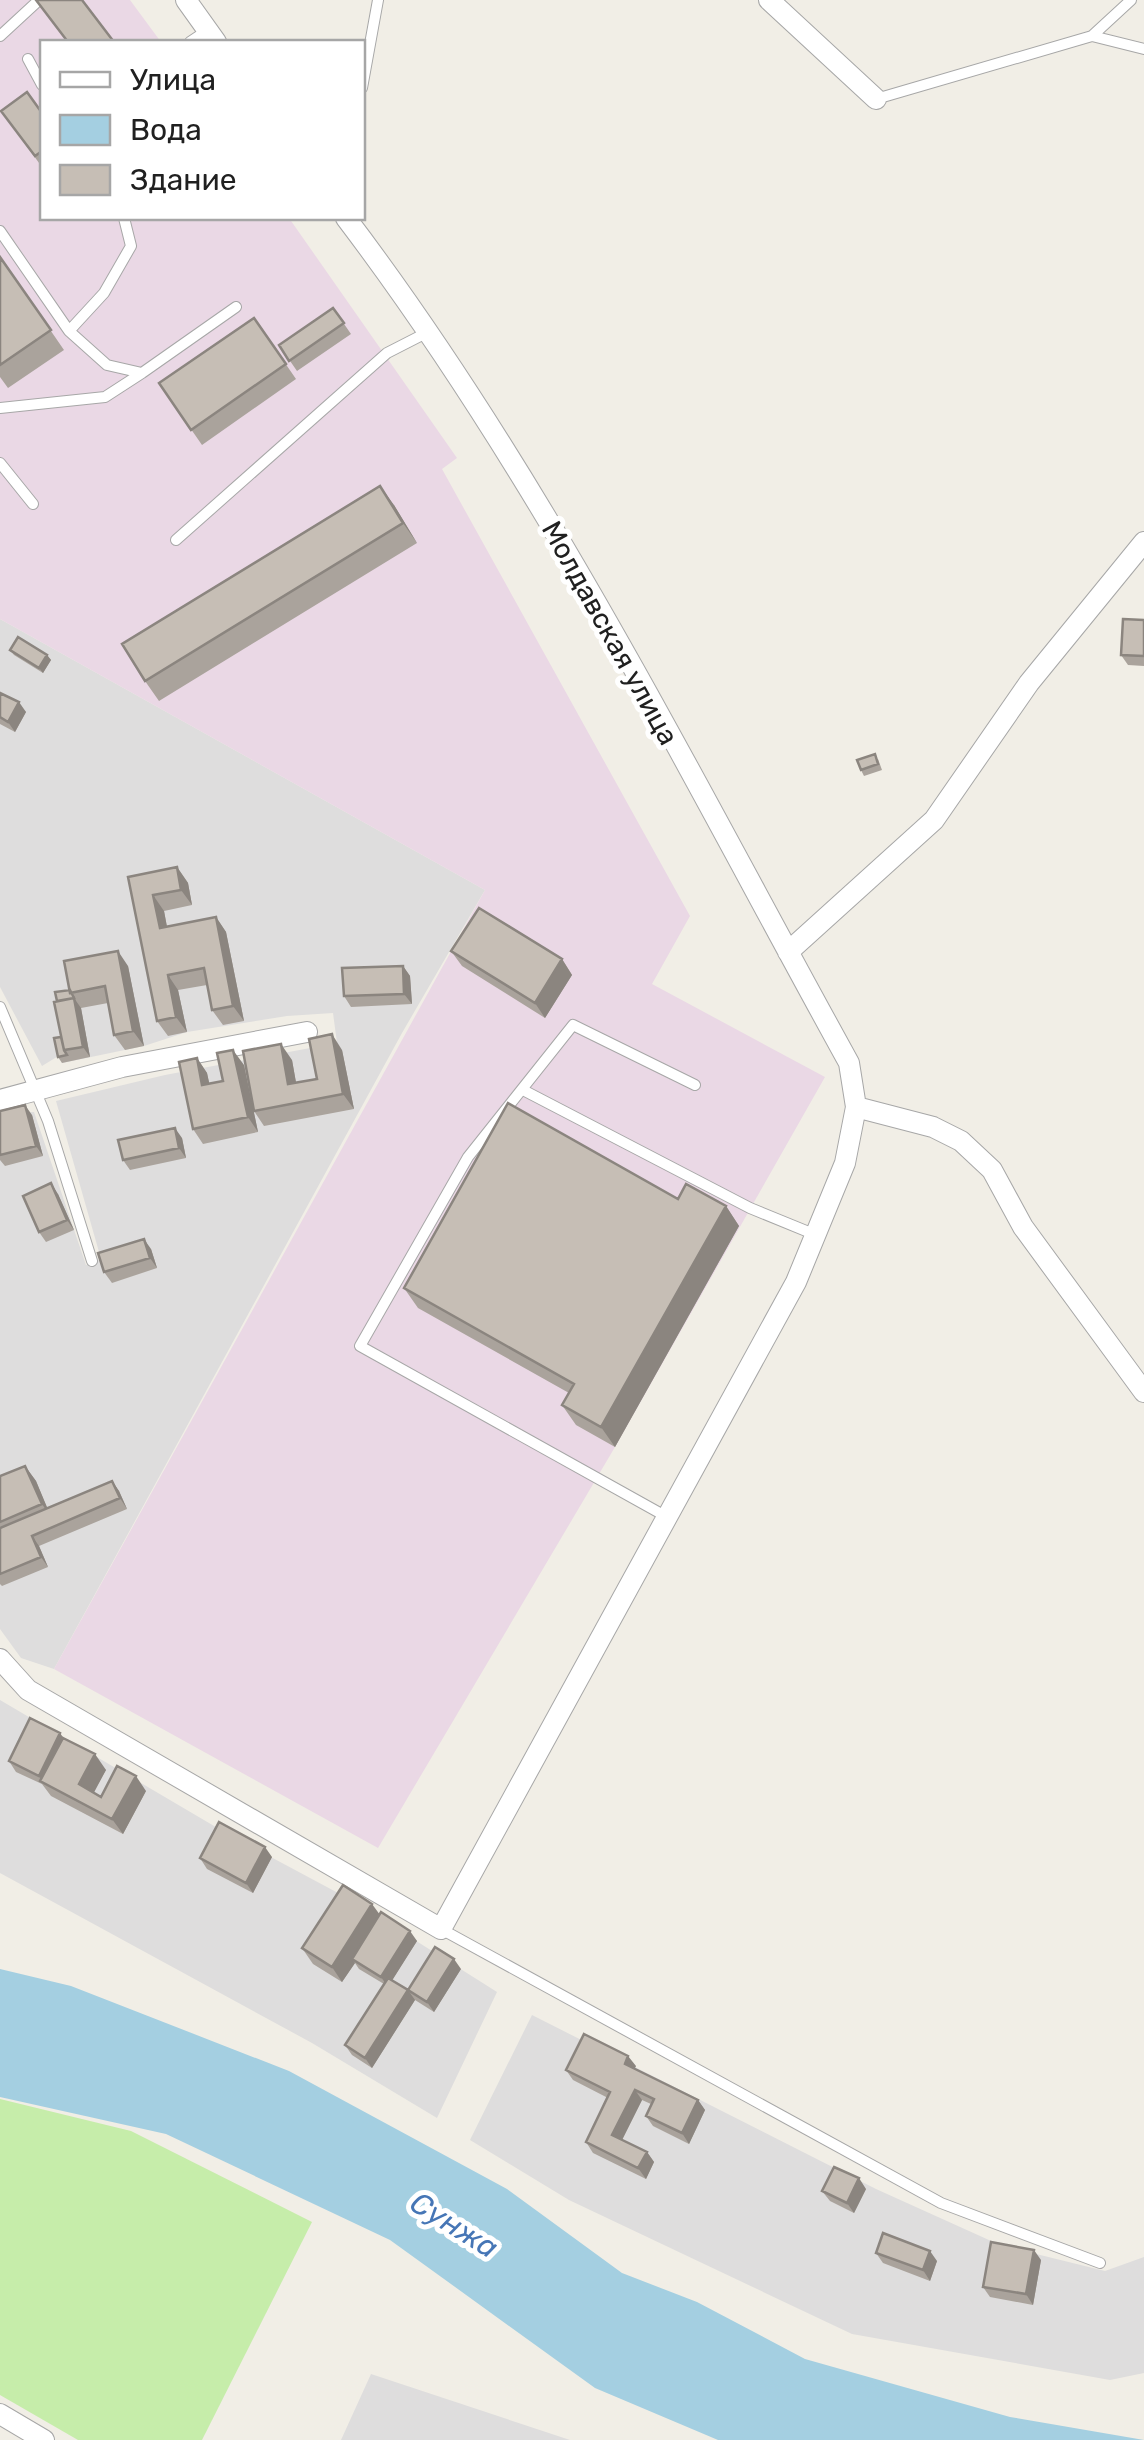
<svg xmlns="http://www.w3.org/2000/svg" width="1144" height="2440" viewBox="0 0 1144 2440" font-family="Rubik,sans-serif">
<rect width="100%" height="100%" fill="#f1eee6"/>
<path fill="#dedddd" d="M 0,619 L 485,890 L 402,1033 L 54,1669 L 21,1658 L 0,1629 L 0,1113 L 34,1112 L 86,1265 L 101,1259 L 56,1101 L 165,1075 L 337,1043 L 333,1013 L 287,1016 L 187,1032 L 144,1046 L 62,1063 L 60,1055 L 42,1066 L 0,987 Z
M 0,1700 L 226,1833 L 353,1901 L 497,1992 L 437,2118 L 312,2043 L 0,1873 Z
M 532,2015 L 876,2189 L 1000,2245 L 1105,2271 L 1144,2257 L 1144,2373 L 1110,2380 L 852,2334 L 569,2200 L 470,2140 Z
M 371,2374 L 570,2440 L 341,2440 Z"/>
<path fill="#ead8e5" d="M 0,0 L 130,0 L 161,42 L 42,42 L 42,218 L 289,218 L 457,458 L 442,469 L 690,916 L 652,984 L 825,1077 L 615,1447 L 378,1848 L 54,1669 L 485,890 L 0,619 Z"/>
<path fill="#c6edaa" d="M 0,2099 L 131,2131 L 312,2222 L 202,2440 L 78,2440 L 0,2395 Z"/>
<path fill="#a4cfe1" d="M 0,1969 L 71,1986 L 289,2071 L 507,2189 L 622,2273 L 697,2302 L 805,2359 L 1010,2417 L 1144,2440 L 718,2440 L 595,2388 L 390,2240 L 166,2134 L 0,2097 Z"/>
<g fill="none" stroke-linecap="round" stroke-linejoin="round">
<defs>
<path id="service" d="M 0,36 L 39,0
M 1092,36 L 1144,49
M 190,42 L 208,30
M 28,59 L 42,85
M 362,88 L 378,0
M 876,99 L 1092,36 L 1131,0
M 0,231 L 69,331 L 104,293 L 131,246 L 124,218
M 69,331 L 107,365 L 142,373 L 236,307
M 0,408 L 105,397 L 142,373
M 0,463 L 33,504
M 176,540 L 387,353 L 430,331
M 0,1007 L 48,1121 L 92,1261
M 523,1090 L 750,1208 L 816,1235
M 667,1517 L 360,1346 L 468,1157 L 573,1025 L 695,1085
M 441,1929 L 941,2203 L 1100,2263"/>
<path id="minor" d="M 186,0 L 216,42
M 769,0 L 876,99
M 788,952 L 934,820 L 1029,683 L 1144,542
M 0,1100 L 122,1067 L 307,1032
M 856,1107 L 933,1127 L 961,1141 L 992,1170 L 1023,1227 L 1144,1392
M 0,1659 L 28,1690 L 441,1929 L 796,1282 L 845,1163 L 856,1107 L 849,1063 C 691,777 544,479 346,218
M 0,2414 L 44,2440"/>
</defs>
<use href="#service" stroke="#a7a7a7" stroke-width="12"/>
<use href="#minor" stroke="#a7a7a7" stroke-width="22"/>
<use href="#service" stroke="#fff" stroke-width="10"/>
<use href="#minor" stroke="#fff" stroke-width="20"/>
</g>
<path fill="#aaa39c" d="M 1,111 L 42,113 L 42,167 Z
M 0,257 L 64,350 L 8,388 L 0,377 Z
M 333,308 L 351,334 L 297,371 L 279,345 Z
M 254,318 L 296,379 L 202,445 L 159,383 Z
M 394,505 L 417,543 L 159,701 L 145,681 Z
M 1144,620 L 1144,666 L 1128,665 L 1121,655 Z
M 10,650 L 47,655 L 51,660 L 43,673 L 14,655 Z
M 0,693 L 26,712 L 15,732 L 0,724 Z
M 878,759 L 882,770 L 864,776 L 861,770 Z
M 177,867 L 188,883 L 192,905 L 164,911 L 167,927 L 216,917 L 226,932 L 244,1021 L 223,1025 L 212,1010 L 207,985 L 178,990 L 187,1032 L 168,1036 L 157,1021 L 128,877 Z
M 451,951 L 562,959 L 572,975 L 545,1018 L 462,966 Z
M 128,966 L 144,1046 L 125,1050 L 114,1035 L 108,1003 L 81,1008 L 90,1057 L 62,1063 L 58,1057 L 70,990 Z
M 403,966 L 410,976 L 412,1004 L 351,1007 L 344,996 Z
M 342,1050 L 354,1109 L 264,1126 L 254,1111 L 292,1060 L 296,1083 L 317,1079 Z
M 197,1058 L 207,1073 L 209,1083 L 223,1081 L 244,1065 L 258,1132 L 203,1144 L 193,1129 Z
M 0,1111 L 32,1115 L 43,1156 L 5,1166 L 0,1160 Z
M 182,1138 L 186,1158 L 130,1170 L 123,1160 Z
M 58,1194 L 74,1230 L 46,1242 L 39,1232 Z
M 678,1199 L 726,1206 L 739,1226 L 615,1447 L 576,1425 L 562,1405 L 569,1393 L 418,1308 L 404,1288 Z
M 151,1249 L 157,1268 L 112,1283 L 104,1272 Z
M 25,1466 L 36,1481 L 47,1508 L 112,1481 L 119,1491 L 127,1509 L 39,1546 L 48,1567 L 2,1586 L 0,1584 L 0,1476 Z
M 63,1738 L 106,1770 L 93,1792 L 101,1797 L 146,1791 L 123,1834 L 51,1796 L 42,1784 L 16,1772 L 9,1761 Z
M 272,1857 L 253,1893 L 207,1869 L 200,1858 Z
M 380,1915 L 417,1941 L 392,1980 L 408,1990 L 415,2000 L 372,2068 L 352,2055 L 345,2045 L 384,1984 L 359,1969 L 355,1963 L 342,1982 L 313,1964 L 302,1948 Z
M 461,1969 L 434,2012 L 415,2000 L 408,1990 Z
M 636,2066 L 634,2068 L 698,2100 L 705,2110 L 689,2144 L 653,2126 L 646,2116 L 651,2104 L 642,2100 L 622,2140 L 647,2152 L 654,2162 L 646,2179 L 593,2153 L 586,2142 L 608,2098 L 573,2080 L 566,2070 Z
M 866,2189 L 854,2213 L 830,2201 L 822,2191 Z
M 876,2253 L 937,2261 L 930,2281 L 883,2263 Z
M 1041,2260 L 1033,2305 L 990,2297 L 983,2287 Z"/>
<path fill="#8b857f" d="M 380,486 L 394,505 L 417,543 L 403,523 Z
M 47,655 L 51,660 L 43,673 L 39,668 Z
M 19,702 L 26,712 L 15,732 L 8,722 Z
M 177,867 L 188,883 L 192,905 L 181,890 Z
M 153,895 L 164,911 L 170,943 L 160,928 Z
M 216,917 L 226,932 L 244,1021 L 233,1006 Z
M 118,951 L 128,966 L 144,1046 L 133,1031 Z
M 562,959 L 572,975 L 545,1018 L 535,1003 Z
M 403,966 L 410,976 L 412,1004 L 404,994 Z
M 168,975 L 178,990 L 187,1032 L 176,1017 Z
M 74,998 L 81,1008 L 90,1057 L 83,1047 Z
M 332,1034 L 342,1050 L 354,1109 L 343,1094 Z
M 281,1044 L 292,1060 L 299,1099 L 288,1084 Z
M 233,1050 L 244,1065 L 258,1132 L 248,1117 Z
M 197,1058 L 207,1073 L 213,1100 L 202,1085 Z
M 25,1105 L 32,1115 L 43,1156 L 36,1146 Z
M 175,1128 L 182,1138 L 186,1158 L 179,1148 Z
M 51,1183 L 58,1194 L 74,1230 L 67,1220 Z
M 726,1206 L 739,1226 L 615,1447 L 601,1427 Z
M 144,1239 L 151,1249 L 157,1268 L 150,1258 Z
M 25,1466 L 36,1481 L 52,1519 L 42,1504 Z
M 112,1481 L 119,1491 L 127,1509 L 120,1498 Z
M 32,1536 L 39,1546 L 48,1567 L 41,1557 Z
M 60,1733 L 67,1743 L 44,1783 L 39,1776 Z
M 95,1754 L 106,1770 L 90,1800 L 79,1784 Z
M 136,1776 L 146,1791 L 123,1834 L 112,1819 Z
M 265,1847 L 272,1857 L 253,1893 L 246,1883 Z
M 372,1904 L 383,1919 L 352,1959 L 355,1963 L 342,1982 L 332,1967 Z
M 410,1931 L 417,1941 L 388,1987 L 381,1977 Z
M 454,1959 L 461,1969 L 434,2012 L 427,2002 Z
M 408,1990 L 415,2000 L 372,2068 L 365,2058 Z
M 628,2056 L 636,2066 L 632,2074 L 625,2064 Z
M 635,2090 L 642,2100 L 619,2146 L 612,2135 Z
M 698,2100 L 705,2110 L 689,2144 L 682,2133 Z
M 647,2152 L 654,2162 L 646,2179 L 638,2168 Z
M 859,2178 L 866,2189 L 854,2213 L 847,2203 Z
M 1034,2250 L 1041,2260 L 1033,2305 L 1026,2294 Z
M 930,2251 L 937,2261 L 930,2281 L 923,2270 Z"/>
<path fill="#c6beb5" stroke="#8b857f" stroke-width="2.5" d="M 36,0 L 82,0 L 114,42 L 68,42 Z
M 27,92 L 42,113 L 42,151 L 35,156 L 1,111 Z
M 0,257 L 51,330 L 0,365 Z
M 333,308 L 344,323 L 289,361 L 279,345 Z
M 254,318 L 286,364 L 191,430 L 159,383 Z
M 380,486 L 403,523 L 145,681 L 122,644 Z
M 1123,619 L 1144,620 L 1144,656 L 1121,655 Z
M 18,637 L 47,655 L 39,668 L 10,650 Z
M 0,693 L 19,702 L 8,722 L 0,717 Z
M 875,754 L 878,764 L 861,770 L 857,760 Z
M 177,867 L 181,890 L 153,895 L 160,928 L 216,917 L 233,1006 L 212,1010 L 204,968 L 168,975 L 176,1017 L 157,1021 L 128,877 Z
M 479,908 L 562,959 L 535,1003 L 451,951 Z
M 118,951 L 133,1031 L 114,1035 L 105,986 L 70,993 L 64,961 Z
M 403,966 L 404,994 L 344,996 L 342,968 Z
M 70,990 L 74,998 L 57,1001 L 55,992 Z
M 74,998 L 83,1047 L 64,1050 L 54,1002 Z
M 332,1034 L 343,1094 L 254,1111 L 243,1051 L 281,1044 L 288,1084 L 317,1079 L 309,1039 Z
M 61,1037 L 64,1050 L 67,1055 L 58,1057 L 54,1038 Z
M 233,1050 L 248,1117 L 193,1129 L 179,1062 L 197,1058 L 202,1085 L 223,1081 L 217,1053 Z
M 508,1103 L 678,1199 L 686,1184 L 726,1206 L 601,1427 L 562,1405 L 574,1384 L 404,1288 Z
M 25,1105 L 36,1146 L 0,1155 L 0,1111 Z
M 175,1128 L 179,1148 L 123,1160 L 118,1140 Z
M 51,1183 L 67,1220 L 39,1232 L 23,1196 Z
M 144,1239 L 150,1258 L 104,1272 L 98,1253 Z
M 25,1466 L 42,1504 L 0,1522 L 0,1476 Z
M 112,1481 L 120,1498 L 32,1536 L 41,1557 L 0,1574 L 0,1528 Z
M 30,1718 L 60,1733 L 39,1776 L 9,1761 Z
M 63,1738 L 95,1754 L 79,1784 L 101,1797 L 117,1766 L 136,1776 L 112,1819 L 40,1781 Z
M 219,1822 L 265,1847 L 246,1883 L 200,1858 Z
M 343,1885 L 372,1904 L 332,1967 L 302,1948 Z
M 381,1912 L 410,1931 L 381,1977 L 352,1959 Z
M 435,1947 L 454,1959 L 427,2002 L 408,1990 Z
M 388,1978 L 408,1990 L 365,2058 L 345,2045 Z
M 584,2034 L 628,2056 L 625,2064 L 698,2100 L 682,2133 L 646,2116 L 654,2099 L 635,2090 L 612,2135 L 647,2152 L 638,2168 L 586,2142 L 610,2092 L 566,2070 Z
M 834,2167 L 859,2178 L 847,2203 L 822,2191 Z
M 883,2233 L 930,2251 L 923,2270 L 876,2253 Z
M 991,2242 L 1034,2250 L 1026,2294 L 983,2287 Z"/>
<g text-anchor="middle" dominant-baseline="central" stroke-width="10" stroke-linejoin="round" paint-order="stroke">
<g font-size="28" fill="#202020" stroke="#fff">
<text transform="translate(610 633) rotate(61)">Молдавская улица</text>
</g>
<g font-size="30" font-style="italic" fill="#4676b6" stroke="#fff">
<text transform="translate(454 2225) rotate(32)">Сунжа</text>
</g>
</g>
<rect x="40" y="40" width="325" height="180" fill="#ffffff" stroke="#a6a6a6" stroke-width="2.5"/>
<rect x="60" y="72" width="50" height="15" fill="#ffffff" stroke="#a6a6a6" stroke-width="2.5"/>
<text x="130" y="90" font-size="30" fill="#202020">Улица</text>
<rect x="60" y="115" width="50" height="30" fill="#a4cfe1" stroke="#a6a6a6" stroke-width="2.5"/>
<text x="130" y="140" font-size="30" fill="#202020">Вода</text>
<rect x="60" y="165" width="50" height="30" fill="#c6beb5" stroke="#a6a6a6" stroke-width="2.5"/>
<text x="130" y="190" font-size="30" fill="#202020">Здание</text>
</svg>
